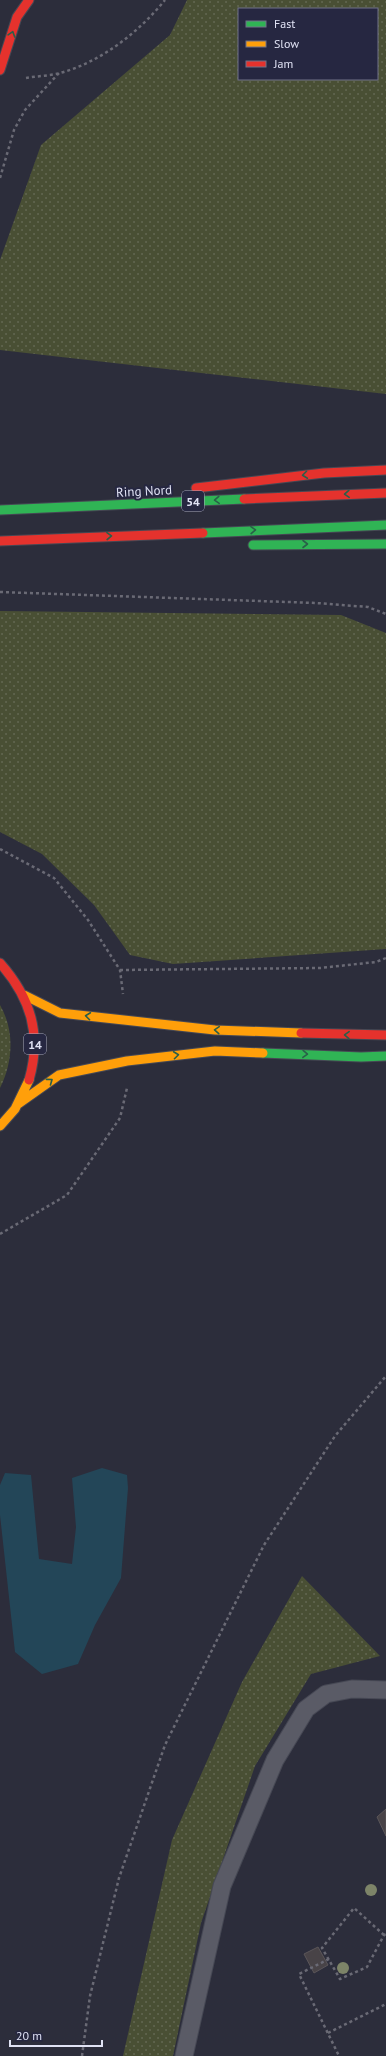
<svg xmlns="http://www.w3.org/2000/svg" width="386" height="2056" viewBox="0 0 386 2056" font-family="'PT Sans',sans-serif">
<defs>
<pattern id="green-dots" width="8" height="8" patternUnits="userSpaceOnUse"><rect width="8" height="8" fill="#494f34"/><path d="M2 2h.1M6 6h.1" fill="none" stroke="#636852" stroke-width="1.8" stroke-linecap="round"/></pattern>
</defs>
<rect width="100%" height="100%" fill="#2c2d3b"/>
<path fill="url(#green-dots)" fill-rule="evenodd" d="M 187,0 L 386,0 L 386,394 L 0,350 L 0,260 L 41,145 L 170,35 ZM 239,9 L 377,9 L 377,79 L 239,79 Z
M 0,611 L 341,615 L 386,633 L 386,949 L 173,964 L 130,955 L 94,905 L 42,854 L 0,832 Z
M 0,1005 C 15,1031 13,1062 0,1088 Z
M 302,1576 L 380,1656 L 311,1674 L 255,1766 L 201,1923 L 173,2056 L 123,2056 L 172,1840 L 242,1682 Z"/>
<path fill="#234658" d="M 102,1468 L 127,1475 L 128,1488 L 121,1578 L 95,1625 L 78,1664 L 42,1674 L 15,1652 L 0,1515 L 0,1485 L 5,1473 L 31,1475 L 39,1559 L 72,1564 L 76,1527 L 72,1478 Z"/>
<path fill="#484347" stroke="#5b5659" d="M 386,1809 L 386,1836 L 377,1817 Z
M 318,1947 L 328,1965 L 314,1973 L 304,1954 Z"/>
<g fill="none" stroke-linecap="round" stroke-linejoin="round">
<defs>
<path id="lane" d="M 184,2056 L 222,1886 L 275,1760 L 306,1709 L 326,1694 L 352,1689 L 386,1690"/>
<path id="fast" d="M 0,510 L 244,499
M 203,533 L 386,525
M 253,545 L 386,544
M 263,1053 L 361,1057 L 386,1056"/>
<path id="slow" d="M 24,995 L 60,1013 L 215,1030 L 301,1033
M 18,1104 L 59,1075 L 127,1061 L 215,1051 L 263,1053
M 0,1126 L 15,1109 L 29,1080"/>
<path id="jam" d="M 0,70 L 17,17 L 29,0
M 196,488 L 324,473 L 386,470
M 244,499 L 386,493
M 0,541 L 203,533
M 0,963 C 31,998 42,1035 29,1080
M 301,1033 L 386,1035"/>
</defs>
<use href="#lane" stroke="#464854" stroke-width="19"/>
<use href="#fast" stroke="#464854" stroke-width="11"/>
<use href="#slow" stroke="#464854" stroke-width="11"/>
<use href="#jam" stroke="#464854" stroke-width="11"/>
<path stroke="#6a6a75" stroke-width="2.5" stroke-dasharray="3 3" stroke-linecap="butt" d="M 26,78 C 37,76 49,76 60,73 C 101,62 139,32 165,0
M 0,178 L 14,130 L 25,110 L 59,73
M 0,592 L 316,603 L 368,607 L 386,614
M 0,849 L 54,878 L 88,920 L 120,970 L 123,994
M 120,970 L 320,968 L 376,962 L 386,958
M 0,1234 L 67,1195 L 120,1118 L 127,1088
M 384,1935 L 354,1908 L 322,1948 L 340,1979 L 367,1967 L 384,1935 L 386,1934
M 329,1959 L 299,1974 L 339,2056
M 328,2033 L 386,2004
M 82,2056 L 90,1996 L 119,1878 L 165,1745 L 264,1545 L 335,1436 L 386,1376"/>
<use href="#lane" stroke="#5a5b66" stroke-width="17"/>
<use href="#fast" stroke="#30b455" stroke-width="9"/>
<use href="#slow" stroke="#ff9f0a" stroke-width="9"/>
<use href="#jam" stroke="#e5322d" stroke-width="9"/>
</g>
<g fill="#7d8468">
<circle cx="371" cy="1890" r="6"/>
<circle cx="343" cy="1968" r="6"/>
</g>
<defs><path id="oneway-chevron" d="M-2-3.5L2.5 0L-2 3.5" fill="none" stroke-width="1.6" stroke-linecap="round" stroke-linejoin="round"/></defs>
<g stroke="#2a5f49">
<use href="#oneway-chevron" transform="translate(12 34) rotate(-72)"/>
<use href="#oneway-chevron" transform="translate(305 475) rotate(173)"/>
<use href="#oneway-chevron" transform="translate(347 494) rotate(177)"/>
<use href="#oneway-chevron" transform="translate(217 500) rotate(177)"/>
<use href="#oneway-chevron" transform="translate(253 530) rotate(-2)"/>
<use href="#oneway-chevron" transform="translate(109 536) rotate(-2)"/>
<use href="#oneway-chevron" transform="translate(305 544)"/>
<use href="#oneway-chevron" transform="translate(88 1016) rotate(-173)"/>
<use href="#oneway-chevron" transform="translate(217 1030) rotate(-176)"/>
<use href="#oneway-chevron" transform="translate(347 1035) rotate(-178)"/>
<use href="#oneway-chevron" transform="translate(305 1054) rotate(2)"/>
<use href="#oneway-chevron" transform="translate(176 1055) rotate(-7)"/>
<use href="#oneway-chevron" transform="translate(50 1081) rotate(-36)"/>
</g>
<g text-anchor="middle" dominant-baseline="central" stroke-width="4" stroke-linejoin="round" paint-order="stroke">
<g fill="#262741" stroke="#a8aabe" stroke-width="1">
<rect x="182" y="491" width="22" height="20" rx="3"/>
<rect x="24" y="1034" width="22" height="20" rx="3"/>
</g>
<g font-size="12" font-weight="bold" fill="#e0e2f4">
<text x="193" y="501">54</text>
<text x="35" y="1044">14</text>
</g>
<g font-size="13" fill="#e0e2f4" stroke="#262741">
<text transform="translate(144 491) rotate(-3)">Ring Nord</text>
</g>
</g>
<rect x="238" y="8" width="140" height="72" fill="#262741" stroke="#707289"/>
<rect x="246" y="21" width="20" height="6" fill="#30b455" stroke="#707289"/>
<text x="274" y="28" font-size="12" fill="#e0e2f4">Fast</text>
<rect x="246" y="41" width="20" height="6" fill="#ff9f0a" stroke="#707289"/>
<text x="274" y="48" font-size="12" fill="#e0e2f4">Slow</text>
<rect x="246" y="61" width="20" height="6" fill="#e5322d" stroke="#707289"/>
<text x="274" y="68" font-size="12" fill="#e0e2f4">Jam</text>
<path d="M10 2040v6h92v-6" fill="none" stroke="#e0e2f4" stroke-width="2"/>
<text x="16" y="2040" font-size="12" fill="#e0e2f4" stroke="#262741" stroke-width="3" paint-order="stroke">20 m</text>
</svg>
